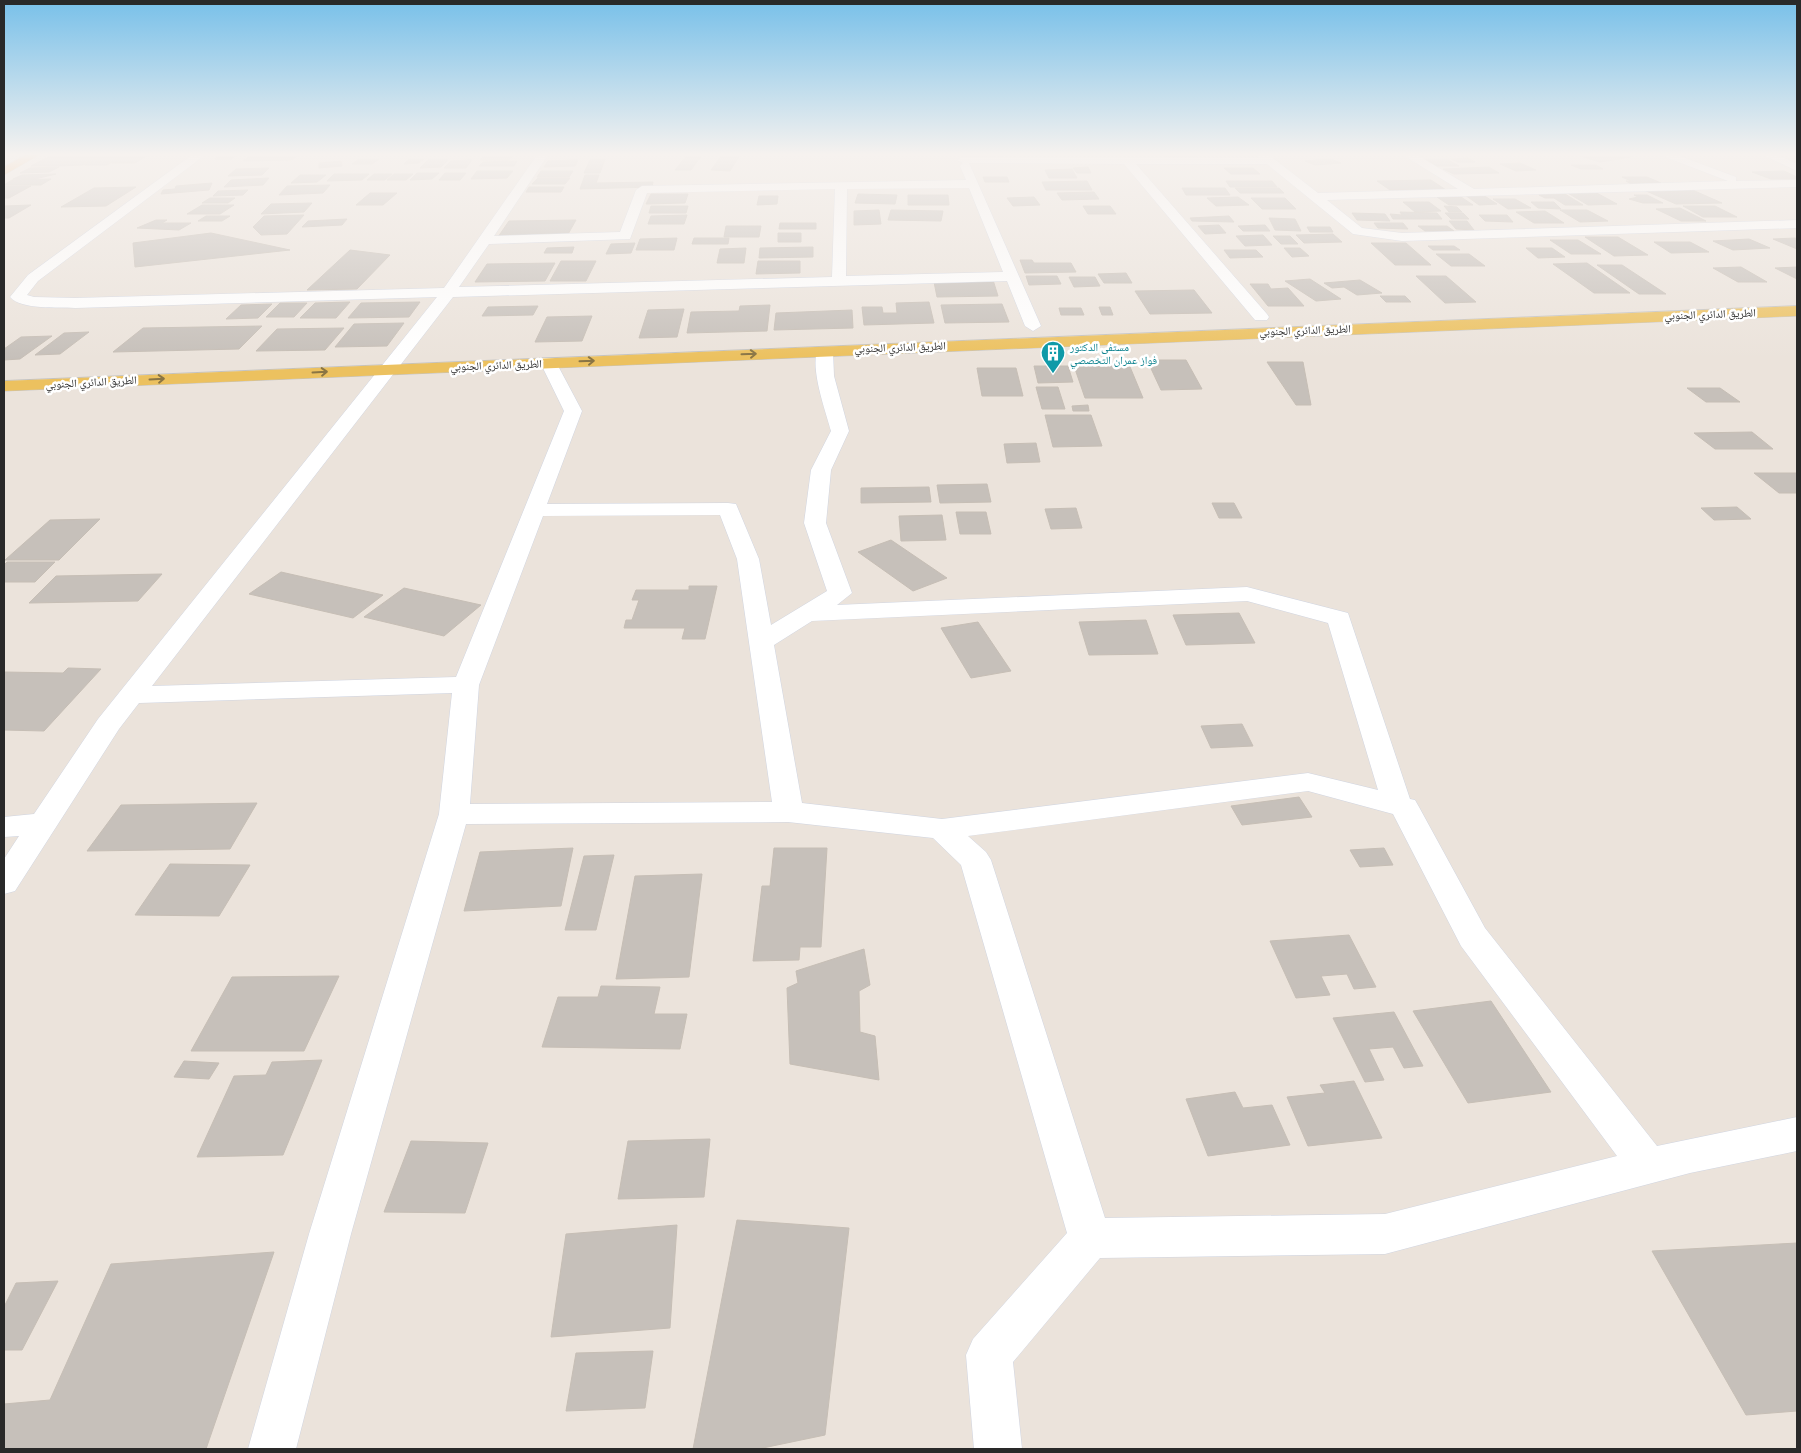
<svg xmlns="http://www.w3.org/2000/svg" width="1801" height="1453" viewBox="0 0 1801 1453" font-family="Poppins,'Noto Naskh Arabic',sans-serif">
<rect width="100%" height="100%" fill="#ebe3db"/>
<path fill="#c6c0ba" stroke="#c6beb5" d="M 52,155 L 76,155 L 57,166 L 31,166 Z
M 78,155 L 101,155 L 83,165 L 58,166 Z
M 103,155 L 124,155 L 107,165 L 85,165 Z
M 125,155 L 148,155 L 135,163 L 112,163 Z
M 220,155 L 237,155 L 232,159 L 215,159 Z
M 251,155 L 298,155 L 291,160 L 243,161 Z
M 513,155 L 509,160 L 480,160 L 484,156 Z
M 687,155 L 702,155 L 691,170 L 675,170 Z
M 722,155 L 740,155 L 730,171 L 711,170 Z
M 1165,155 L 1194,155 L 1197,158 L 1168,159 Z
M 1577,155 L 1625,155 L 1631,157 L 1600,162 Z
M 1468,158 L 1475,162 L 1458,162 L 1451,159 Z
M 359,159 L 379,159 L 372,164 L 352,164 Z
M 409,159 L 424,159 L 419,163 L 404,164 Z
M 605,159 L 600,173 L 584,173 L 590,160 Z
M 1331,159 L 1341,163 L 1315,165 L 1305,161 Z
M 428,160 L 448,160 L 441,167 L 420,168 Z
M 472,160 L 466,168 L 444,168 L 451,161 Z
M 578,160 L 575,166 L 544,167 L 548,161 Z
M 1424,160 L 1448,160 L 1459,166 L 1435,166 Z
M 341,161 L 342,166 L 319,168 L 319,163 Z
M 517,161 L 514,166 L 479,166 L 483,162 Z
M 1520,163 L 1536,170 L 1516,171 L 1500,164 Z
M 1571,165 L 1596,165 L 1603,169 L 1581,169 Z
M 59,167 L 49,172 L 20,173 L 30,168 Z
M 1088,167 L 1091,173 L 1077,173 L 1073,168 Z
M 1489,167 L 1499,173 L 1454,174 L 1443,169 Z
M 269,168 L 262,175 L 228,176 L 236,169 Z
M 1224,168 L 1253,168 L 1260,174 L 1231,174 Z
M 1072,169 L 1077,178 L 1049,178 L 1045,170 Z
M 477,171 L 513,171 L 507,178 L 471,179 Z
M 541,171 L 573,171 L 569,177 L 537,177 Z
M 1784,171 L 1797,177 L 1797,179 L 1771,179 L 1752,172 Z
M 417,173 L 439,173 L 432,179 L 410,180 Z
M 445,173 L 466,173 L 460,180 L 439,180 Z
M 56,174 L 35,179 L 13,179 L 22,175 Z
M 334,174 L 369,174 L 362,180 L 327,181 Z
M 374,174 L 392,174 L 385,180 L 367,180 Z
M 394,174 L 413,174 L 406,180 L 387,180 Z
M 300,175 L 326,175 L 317,182 L 291,183 Z
M 585,175 L 599,175 L 596,183 L 653,182 L 652,187 L 580,189 Z
M 983,177 L 1007,177 L 1009,182 L 985,182 Z
M 1622,177 L 1647,177 L 1661,183 L 1631,184 L 1626,181 L 1631,181 Z
M 269,178 L 263,185 L 224,187 L 231,180 Z
M 538,178 L 570,178 L 565,184 L 532,184 Z
M 51,179 L 41,185 L 4,185 L 12,180 Z
M 1431,180 L 1446,190 L 1390,190 L 1377,181 Z
M 1087,181 L 1092,190 L 1046,190 L 1042,182 Z
M 1226,181 L 1272,181 L 1277,187 L 1230,187 Z
M 212,183 L 209,190 L 161,194 L 163,190 L 175,189 L 176,186 Z
M 330,185 L 323,193 L 279,195 L 287,186 Z
M 4,186 L 31,186 L 9,198 L 4,198 Z
M 136,187 L 106,206 L 61,207 L 94,188 Z
M 529,187 L 564,187 L 561,192 L 526,192 Z
M 1182,188 L 1225,188 L 1230,195 L 1186,195 Z
M 1235,188 L 1279,188 L 1284,193 L 1240,193 Z
M 1688,188 L 1722,203 L 1676,204 L 1644,190 Z
M 248,190 L 243,195 L 213,196 L 218,191 Z
M 1094,192 L 1099,199 L 1062,200 L 1057,193 Z
M 1566,192 L 1595,192 L 1617,204 L 1588,205 Z
M 370,193 L 397,193 L 383,205 L 356,205 Z
M 651,194 L 688,194 L 685,203 L 646,204 Z
M 858,194 L 897,195 L 895,204 L 855,203 Z
M 1565,194 L 1583,205 L 1565,205 L 1554,198 L 1545,198 L 1539,195 Z
M 908,195 L 948,195 L 949,205 L 908,205 Z
M 1465,195 L 1483,195 L 1497,204 L 1479,205 Z
M 1634,195 L 1647,195 L 1663,203 L 1643,203 L 1629,199 L 1638,197 Z
M 759,196 L 778,196 L 777,204 L 757,205 Z
M 1034,197 L 1040,205 L 1013,206 L 1007,198 Z
M 1238,197 L 1249,205 L 1216,206 L 1207,198 Z
M 1437,197 L 1461,197 L 1473,205 L 1449,205 Z
M 210,198 L 235,198 L 228,203 L 202,203 Z
M 1251,198 L 1285,198 L 1296,209 L 1262,209 Z
M 1493,199 L 1515,199 L 1531,208 L 1508,209 Z
M 1403,202 L 1429,202 L 1441,211 L 1415,212 Z
M 1531,202 L 1554,202 L 1561,209 L 1538,208 Z
M 312,203 L 304,212 L 261,214 L 271,204 Z
M 31,205 L 9,218 L 4,218 L 4,206 Z
M 202,205 L 234,205 L 220,214 L 187,214 Z
M 651,206 L 688,206 L 686,213 L 649,213 Z
M 1083,206 L 1110,206 L 1116,214 L 1088,214 Z
M 1444,206 L 1457,207 L 1462,212 L 1449,212 Z
M 1683,206 L 1715,206 L 1737,217 L 1703,217 Z
M 1680,208 L 1706,221 L 1681,221 L 1656,209 Z
M 879,210 L 881,224 L 854,225 L 854,211 Z
M 891,210 L 943,211 L 941,221 L 888,220 Z
M 1560,210 L 1587,210 L 1608,221 L 1580,222 Z
M 1545,211 L 1564,223 L 1534,223 L 1516,212 Z
M 1400,212 L 1437,213 L 1442,219 L 1393,219 L 1390,214 L 1402,215 Z
M 1352,213 L 1385,214 L 1390,221 L 1357,220 Z
M 1445,213 L 1463,213 L 1469,219 L 1451,219 Z
M 304,215 L 287,234 L 261,235 L 253,227 L 264,216 Z
M 687,215 L 684,224 L 648,224 L 651,216 Z
M 1479,215 L 1507,215 L 1513,222 L 1485,221 Z
M 206,216 L 230,216 L 222,221 L 198,221 Z
M 1229,216 L 1234,222 L 1192,221 L 1190,218 Z
M 1269,218 L 1295,219 L 1301,231 L 1275,230 Z
M 347,219 L 342,225 L 302,227 L 308,221 Z
M 156,220 L 167,220 L 162,223 L 191,223 L 179,230 L 137,228 Z
M 576,220 L 567,236 L 498,237 L 509,221 Z
M 1449,221 L 1467,221 L 1474,230 L 1456,229 Z
M 780,223 L 816,223 L 816,229 L 779,229 Z
M 1374,223 L 1403,223 L 1408,229 L 1378,228 Z
M 1219,225 L 1226,233 L 1205,234 L 1198,226 Z
M 1265,225 L 1270,231 L 1243,231 L 1238,226 Z
M 726,226 L 761,226 L 759,237 L 724,237 Z
M 1418,226 L 1447,226 L 1454,231 L 1425,231 Z
M 1307,227 L 1330,227 L 1333,232 L 1310,232 Z
M 211,233 L 290,250 L 135,267 L 133,243 Z
M 778,233 L 801,233 L 801,242 L 778,242 Z
M 1333,234 L 1342,242 L 1304,243 L 1296,235 Z
M 1263,235 L 1272,245 L 1245,246 L 1236,236 Z
M 1273,236 L 1290,236 L 1298,244 L 1281,244 Z
M 1585,237 L 1618,237 L 1648,255 L 1614,256 Z
M 677,238 L 674,250 L 636,250 L 640,239 Z
M 694,238 L 729,238 L 728,244 L 692,244 Z
M 1795,238 L 1797,239 L 1797,249 L 1773,239 Z
M 1749,239 L 1770,248 L 1733,250 L 1713,241 Z
M 1550,240 L 1578,240 L 1601,254 L 1571,254 Z
M 1654,242 L 1690,242 L 1709,252 L 1671,253 Z
M 635,243 L 631,253 L 606,254 L 611,244 Z
M 1371,243 L 1406,243 L 1431,265 L 1395,265 Z
M 1428,246 L 1454,246 L 1460,250 L 1433,250 Z
M 574,247 L 572,253 L 544,253 L 547,248 Z
M 813,247 L 813,257 L 759,258 L 760,248 Z
M 746,248 L 744,263 L 717,263 L 720,249 Z
M 1284,248 L 1300,248 L 1309,256 L 1292,257 Z
M 1526,248 L 1552,248 L 1565,257 L 1538,258 Z
M 350,250 L 390,255 L 357,289 L 307,290 Z
M 1224,250 L 1256,250 L 1263,257 L 1230,258 Z
M 1436,254 L 1469,254 L 1485,266 L 1451,266 Z
M 1020,260 L 1032,260 L 1034,263 L 1071,263 L 1076,272 L 1025,273 Z
M 561,261 L 596,261 L 586,281 L 550,281 Z
M 758,261 L 800,261 L 800,273 L 756,274 Z
M 555,263 L 545,281 L 475,282 L 487,264 Z
M 1587,263 L 1630,293 L 1594,293 L 1553,264 Z
M 1597,265 L 1622,265 L 1666,294 L 1639,294 Z
M 1741,267 L 1767,282 L 1738,282 L 1713,268 Z
M 1797,267 L 1797,279 L 1775,268 Z
M 1126,273 L 1132,283 L 1104,283 L 1098,274 Z
M 1026,276 L 1057,276 L 1061,284 L 1029,285 Z
M 1416,276 L 1446,276 L 1476,302 L 1445,303 Z
M 1069,277 L 1095,277 L 1100,286 L 1074,287 Z
M 1310,279 L 1341,299 L 1316,301 L 1285,281 Z
M 993,280 L 998,296 L 937,297 L 934,282 Z
M 1360,280 L 1382,293 L 1357,295 L 1344,287 L 1332,288 L 1324,283 Z
M 1250,284 L 1268,284 L 1271,289 L 1288,288 L 1304,306 L 1268,306 Z
M 1194,290 L 1212,313 L 1150,314 L 1135,291 Z
M 1380,296 L 1405,296 L 1411,302 L 1386,302 Z
M 350,302 L 336,318 L 300,318 L 315,303 Z
M 420,302 L 409,317 L 348,318 L 361,303 Z
M 929,302 L 934,323 L 864,325 L 862,307 L 882,307 L 883,313 L 897,313 L 896,303 Z
M 280,303 L 307,303 L 294,317 L 266,317 Z
M 272,304 L 258,318 L 226,319 L 241,305 Z
M 1002,304 L 1009,322 L 945,323 L 941,305 Z
M 770,305 L 767,331 L 687,333 L 691,312 L 739,311 L 740,306 Z
M 538,306 L 533,315 L 482,316 L 488,307 Z
M 1099,307 L 1110,307 L 1113,315 L 1102,315 Z
M 1059,308 L 1081,308 L 1084,315 L 1061,315 Z
M 684,309 L 677,337 L 639,338 L 648,310 Z
M 852,310 L 853,328 L 774,330 L 776,313 Z
M 592,316 L 582,341 L 535,342 L 547,317 Z
M 404,323 L 387,346 L 335,347 L 354,324 Z
M 262,326 L 239,349 L 113,352 L 143,328 Z
M 344,328 L 325,350 L 256,351 L 277,329 Z
M 89,332 L 60,354 L 35,355 L 64,333 Z
M 52,336 L 20,359 L 4,360 L 4,349 L 21,337 Z
M 1147,360 L 1186,360 L 1202,389 L 1161,390 Z
M 1128,362 L 1143,398 L 1085,398 L 1073,363 Z
M 1267,362 L 1303,362 L 1311,405 L 1296,405 Z
M 1034,366 L 1068,366 L 1073,382 L 1038,383 Z
M 977,368 L 1016,368 L 1023,396 L 982,396 Z
M 1036,387 L 1058,387 L 1065,409 L 1042,409 Z
M 1687,388 L 1720,388 L 1740,402 L 1706,402 Z
M 1088,405 L 1089,411 L 1073,411 L 1072,406 Z
M 1045,415 L 1091,415 L 1102,446 L 1053,447 Z
M 1752,432 L 1773,449 L 1715,449 L 1694,433 Z
M 1036,443 L 1040,462 L 1007,463 L 1004,444 Z
M 1754,473 L 1797,473 L 1797,493 L 1779,493 Z
M 987,484 L 991,502 L 940,503 L 937,485 Z
M 929,487 L 931,502 L 861,503 L 861,488 Z
M 1212,503 L 1234,503 L 1242,518 L 1219,518 Z
M 1737,507 L 1751,519 L 1714,520 L 1701,508 Z
M 1076,508 L 1082,528 L 1051,529 L 1045,509 Z
M 956,512 L 986,512 L 991,534 L 960,534 Z
M 942,515 L 946,540 L 901,541 L 899,516 Z
M 100,519 L 59,560 L 5,560 L 50,520 Z
M 891,540 L 947,578 L 913,591 L 858,552 Z
M 7,562 L 55,562 L 35,582 L 4,582 L 4,565 Z
M 281,572 L 383,595 L 353,618 L 249,594 Z
M 162,574 L 138,601 L 29,603 L 56,576 Z
M 689,586 L 717,586 L 705,639 L 682,639 L 685,628 L 624,628 L 626,620 L 632,620 L 639,600 L 632,600 L 636,590 L 689,590 Z
M 404,588 L 481,605 L 444,636 L 364,617 Z
M 1239,613 L 1255,643 L 1186,645 L 1173,615 Z
M 1146,620 L 1158,654 L 1089,655 L 1079,622 Z
M 978,622 L 1011,671 L 971,678 L 941,628 Z
M 68,668 L 101,669 L 44,731 L 4,730 L 4,672 L 63,673 Z
M 1242,724 L 1253,746 L 1211,748 L 1201,726 Z
M 1299,797 L 1312,817 L 1242,825 L 1231,806 Z
M 257,803 L 230,849 L 87,851 L 121,805 Z
M 573,848 L 561,906 L 464,911 L 480,852 Z
M 774,848 L 827,848 L 821,947 L 800,947 L 799,960 L 753,961 L 762,886 L 770,886 Z
M 1384,848 L 1393,865 L 1360,867 L 1350,850 Z
M 614,855 L 596,930 L 565,930 L 584,856 Z
M 170,864 L 250,865 L 219,916 L 135,915 Z
M 702,874 L 689,977 L 616,979 L 635,876 Z
M 1349,935 L 1376,987 L 1354,989 L 1347,974 L 1321,976 L 1330,995 L 1296,998 L 1270,941 Z
M 864,949 L 870,985 L 859,991 L 860,1032 L 875,1036 L 879,1080 L 790,1064 L 787,988 L 798,983 L 796,971 Z
M 339,976 L 304,1051 L 191,1051 L 232,977 Z
M 601,986 L 660,987 L 654,1014 L 687,1014 L 680,1049 L 542,1047 L 558,997 L 598,997 Z
M 1491,1001 L 1551,1092 L 1468,1103 L 1413,1011 Z
M 1394,1012 L 1423,1066 L 1404,1068 L 1393,1047 L 1369,1049 L 1384,1080 L 1365,1082 L 1333,1018 Z
M 322,1060 L 283,1155 L 197,1157 L 234,1076 L 266,1075 L 272,1062 Z
M 184,1061 L 219,1063 L 209,1079 L 174,1077 Z
M 1354,1081 L 1382,1138 L 1308,1146 L 1287,1097 L 1325,1093 L 1320,1085 Z
M 1235,1092 L 1243,1108 L 1272,1105 L 1290,1145 L 1208,1156 L 1186,1099 Z
M 710,1139 L 704,1197 L 618,1199 L 628,1141 Z
M 411,1141 L 488,1143 L 465,1213 L 384,1212 Z
M 737,1220 L 849,1228 L 825,1435 L 758,1449 L 693,1449 Z
M 677,1225 L 670,1328 L 551,1337 L 566,1234 Z
M 1797,1243 L 1797,1411 L 1746,1415 L 1652,1251 Z
M 274,1252 L 206,1449 L 4,1449 L 4,1404 L 50,1400 L 111,1264 Z
M 58,1281 L 22,1350 L 4,1350 L 4,1307 L 16,1283 Z
M 653,1351 L 645,1408 L 566,1411 L 576,1353 Z"/>
<g fill="none" stroke-linecap="round" stroke-linejoin="round">
<defs>
<path id="minor" d="M 192,155 L 205,155 L 38,281 L 27,295 L 34,297 L 75,298 L 444,288 L 537,155 L 548,155 L 494,236 L 620,232 L 636,190 L 642,186 L 966,180 L 960,166 L 963,163 L 957,160 L 963,157 L 1258,158 L 1257,155 L 1269,155 L 1318,193 L 1458,189 L 1403,155 L 1417,155 L 1474,189 L 1728,181 L 1660,155 L 1677,155 L 1736,177 L 1736,181 L 1797,180 L 1797,187 L 1327,200 L 1362,228 L 1402,233 L 1797,220 L 1797,228 L 1402,241 L 1353,234 L 1267,164 L 1136,164 L 1267,314 L 1269,317 L 1267,320 L 1255,320 L 1124,164 L 969,163 L 1041,326 L 1033,331 L 1025,326 L 1007,281 L 453,297 L 152,686 L 456,677 L 564,411 L 540,362 L 542,358 L 554,358 L 556,362 L 582,411 L 547,504 L 728,503 L 736,504 L 759,559 L 771,625 L 827,591 L 804,523 L 811,470 L 831,431 C 826,412 808,364 819,347 L 831,347 L 833,351 L 834,376 L 849,431 L 831,470 L 826,523 L 852,593 L 837,605 L 1247,587 L 1348,613 L 1410,799 L 1415,800 L 1419,807 L 1485,928 L 1657,1146 L 1797,1117 L 1797,1151 L 1690,1173 L 1385,1254 L 1100,1258 L 1013,1362 L 1022,1449 L 974,1449 L 966,1355 L 973,1339 L 1067,1233 L 961,865 L 933,838 L 788,822 L 466,824 L 351,1234 L 296,1449 L 248,1449 L 309,1234 L 439,814 L 452,693 L 139,703 L 119,729 L 15,891 L 4,894 L 4,859 L 19,836 L 4,837 L 4,817 L 34,814 L 98,719 L 437,297 L 75,308 C 59,307 21,310 10,297 L 28,275 ZM 969,188 L 1003,272 L 846,276 L 847,189 ZM 835,189 L 832,277 L 459,287 L 489,244 L 630,239 L 647,193 ZM 720,515 L 737,559 L 772,802 L 470,804 L 479,685 L 543,516 ZM 1247,601 L 1328,623 L 1378,790 L 1308,773 L 942,819 L 802,803 L 774,645 L 812,621 ZM 1308,791 L 1393,814 L 1461,946 L 1617,1156 L 1385,1214 L 1105,1218 L 991,860 L 986,852 L 968,836 Z
M 1763,155 L 1778,155 L 1797,164 L 1797,171 Z"/>
<path id="primary" d="M 1797,306 L 1797,316 L 4,391 L 4,381 Z"/>
<path id="trunk" d="M 25,155 L 39,155 L 4,175 L 4,167 Z"/>
</defs>
<use href="#minor" stroke="#d0d5e1" stroke-width="1"/>
<use href="#primary" stroke="#c3c3c3" stroke-width="1"/>
<use href="#trunk" stroke="#c3c3c3" stroke-width="1"/>
<use href="#minor" fill="#fff" fill-rule="evenodd"/>
<use href="#primary" fill="#ecc15f" fill-rule="evenodd"/>
<use href="#trunk" fill="#f2aa5c" fill-rule="evenodd"/>
</g>
<defs><path id="oneway-shaft" d="M-6 0H5M1.5-3L5.5 0L1.5 3" fill="none" stroke-width="1.6" stroke-linecap="round" stroke-linejoin="round" transform="scale(1.25)"/></defs>
<g stroke="#8a7544">
<use href="#oneway-shaft" transform="translate(749 354) rotate(-2)"/>
<use href="#oneway-shaft" transform="translate(587 361) rotate(-2)"/>
<use href="#oneway-shaft" transform="translate(320 372) rotate(-3)"/>
<use href="#oneway-shaft" transform="translate(157 379) rotate(-3)"/>
</g>
<linearGradient id="sky" x2="0" y2="1"><stop stop-color="#78c0e9"/><stop offset="0.43" stop-color="#f6f2ef"/><stop offset="1" stop-color="#f6f2ef" stop-opacity="0"/></linearGradient>
<rect width="1801" height="359" fill="url(#sky)"/>
<defs>
<symbol id="building-pin" viewBox="-11 -11 22 30"><path d="M0 17L-7.5 6A9.5 9.5 0 1 1 7.5 6Z" fill="#0f9aa8" stroke="#fff"/><path d="M-4-6H4V6H1V3H-1V6H-4ZM-2.5-4.3h1.7v1.8h-1.7ZM.8-4.3h1.7v1.8H.8ZM-2.5-1h1.7V.8h-1.7ZM.8-1h1.7V.8H.8Z" fill="#fff"/></symbol>
</defs>
<g fill-rule="evenodd">
<use href="#building-pin" x="1039" y="339" width="28" height="38"/>
</g>
<g text-anchor="middle" dominant-baseline="central" stroke-width="5" stroke-linejoin="round" paint-order="stroke">
<g font-size="11" fill="#292929" stroke="#fff">
<text transform="translate(1710 314) rotate(-2)">الطريق الدائري الجنوبي</text>
<text transform="translate(1305 330) rotate(-2)">الطريق الدائري الجنوبي</text>
<text transform="translate(900 347) rotate(-2)">الطريق الدائري الجنوبي</text>
<text transform="translate(496 365) rotate(-2)">الطريق الدائري الجنوبي</text>
<text transform="translate(91 382) rotate(-3)">الطريق الدائري الجنوبي</text>
</g>
<g font-size="11" fill="#0d838f" stroke="#fff" text-anchor="start">
<text x="1070" y="347">مستفى الدكتور<tspan x="1070" dy="13">فواز عمران التخصصي</tspan></text>
</g>
</g>
<rect width="1801" height="1453" fill="none" stroke="#292929" stroke-width="10"/>
</svg>
